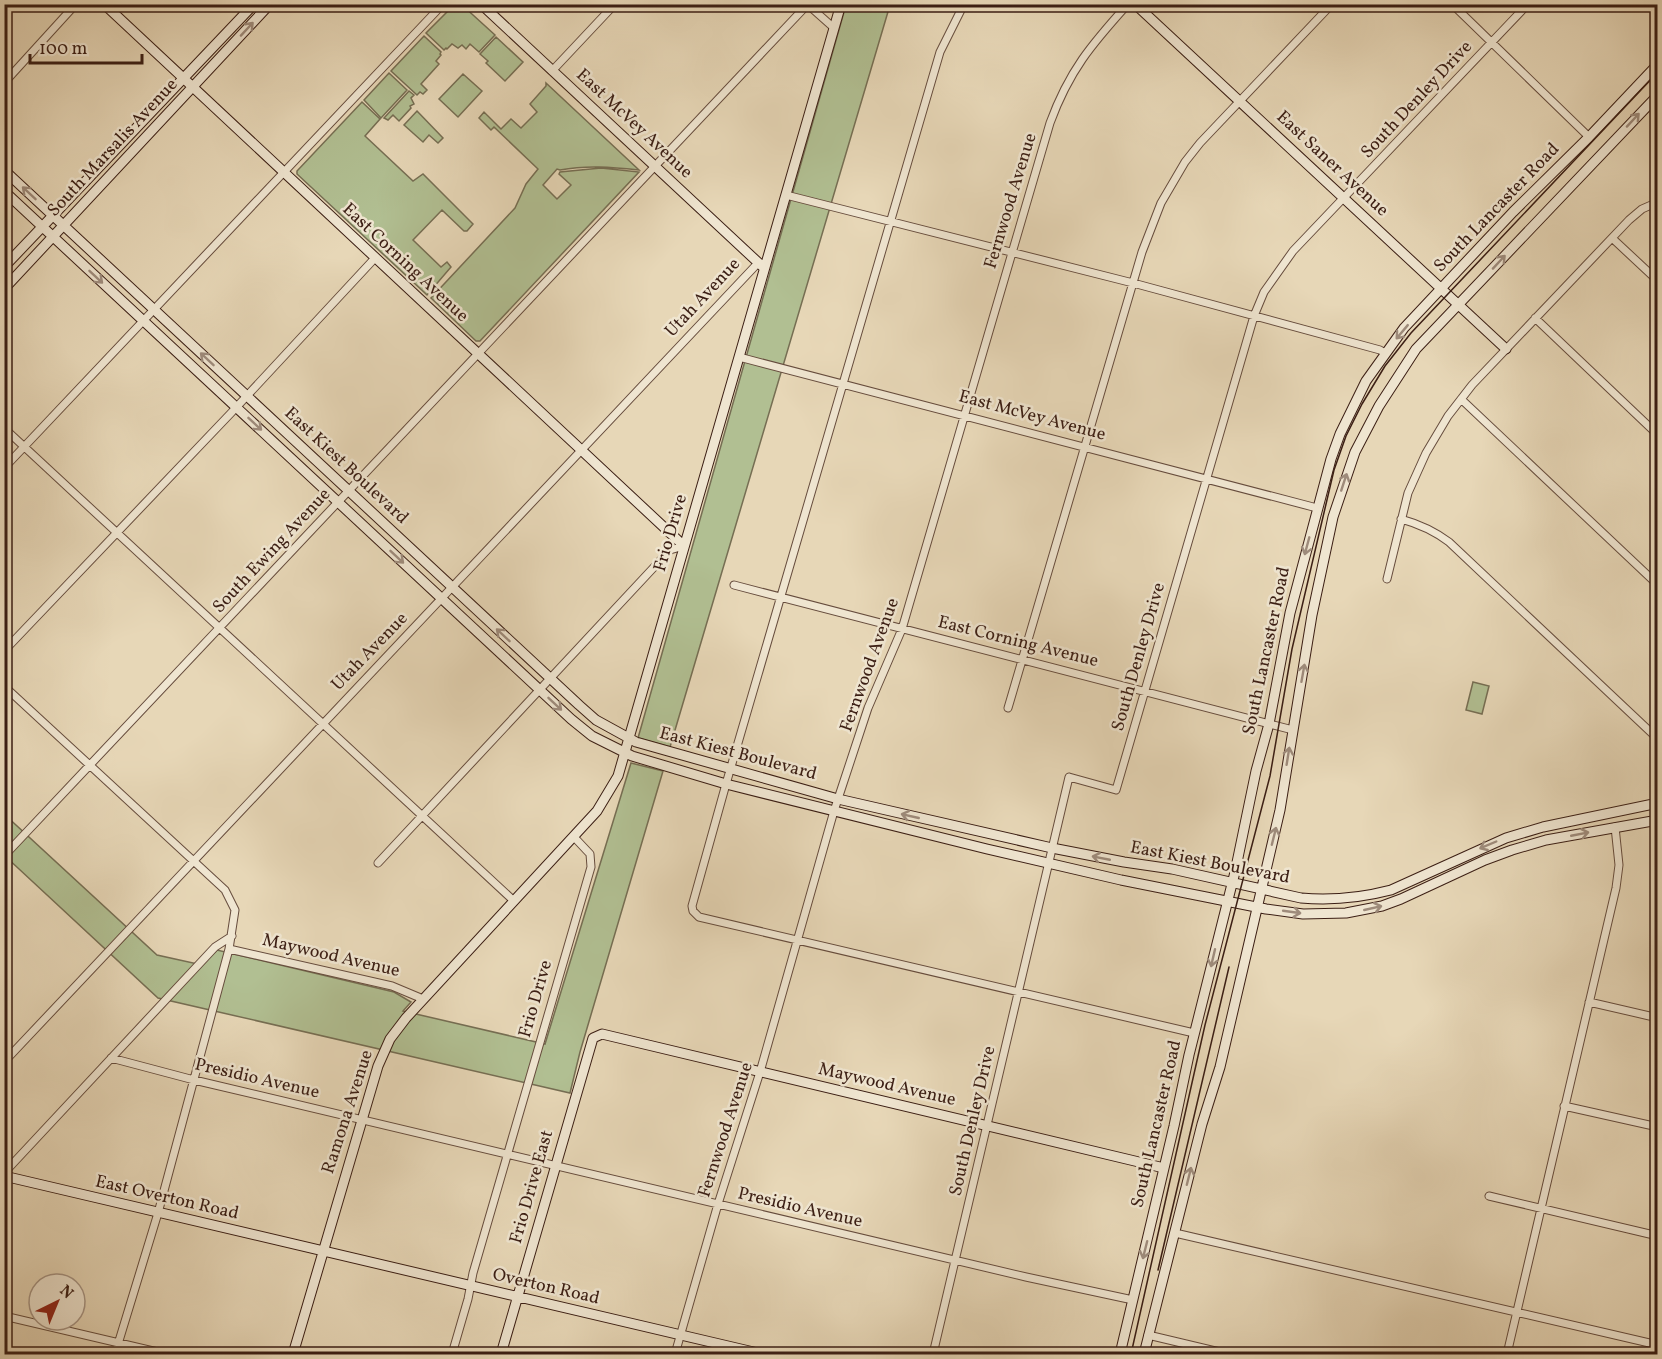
<svg xmlns="http://www.w3.org/2000/svg" width="1662" height="1359" viewBox="0 0 1662 1359" font-family="Vollkorn,serif">
<rect width="100%" height="100%" fill="#e7d7b7"/>
<filter id="stains"><feTurbulence type="fractalNoise" baseFrequency=".00333" numOctaves="4"/><feColorMatrix values="0 0 0 0 .2 0 0 0 0 .09 0 0 0 0 .02 0 0 0 .5 -.17"/></filter>
<radialGradient id="worn" r=".72"><stop offset=".6" stop-color="#630" stop-opacity="0"/><stop offset="1" stop-color="#630" stop-opacity=".3"/></radialGradient>
<path fill="#b1bf92" stroke="#766e53" stroke-width="1.5" d="M 462,5 L 495,35 L 479,52 L 470,44 L 466,49 L 462,45 L 458,48 L 452,44 L 447,49 L 446,48 L 444,50 L 426,33 L 454,5 Z
M 846,5 L 890,5 L 670,747 L 638,738 Z
M 424,36 L 441,52 L 440,54 L 441,55 L 436,61 L 439,64 L 421,84 L 427,90 L 423,94 L 420,92 L 417,95 L 391,71 Z
M 496,37 L 523,62 L 505,81 L 486,63 L 488,61 L 480,54 Z
M 389,73 L 407,90 L 381,118 L 364,100 Z
M 463,74 L 482,91 L 458,117 L 439,99 Z
M 546,83 L 639,170 C 611,167 587,165 560,170 L 557,169 L 543,185 L 557,199 L 571,185 L 559,174 L 560,172 L 601,168 L 639,172 L 480,341 L 476,341 L 431,298 L 515,208 L 526,184 L 538,169 L 494,127 L 491,130 L 479,118 L 484,112 L 501,129 L 511,119 L 521,128 L 537,112 L 530,104 L 546,86 Z
M 409,91 L 414,95 L 411,98 L 414,104 L 410,106 L 411,108 L 399,121 L 393,115 L 388,120 L 384,118 Z
M 362,102 L 380,119 L 365,136 L 413,181 L 423,174 L 473,224 L 467,231 L 464,231 L 442,210 L 413,240 L 441,267 L 447,262 L 451,267 L 427,295 L 297,174 L 297,171 Z
M 417,111 L 443,138 L 438,143 L 429,135 L 423,142 L 404,125 Z
M 1473,682 L 1489,686 L 1482,714 L 1466,710 Z
M 631,763 L 663,771 L 580,1052 L 570,1093 L 158,998 L 5,856 L 4,814 L 157,955 L 202,965 L 217,950 L 394,992 L 411,1002 L 403,1011 L 545,1044 Z"/>
<g fill="none" stroke-linecap="round" stroke-linejoin="round">
<defs>
<path id="street" d="M 807,4 L 834,28
M 964,4 L 940,52 L 726,784 L 692,906 L 693,911 L 699,917 L 1194,1033
M 1452,4 L 1589,137
M 552,71 L 615,4
M 4,83 L 76,4
M 786,195 L 1133,283 L 1380,350 L 1385,353
M 1612,238 L 1658,281
M 1535,318 L 1658,435
M 739,357 L 1317,508
M 1461,399 L 1658,585
M 4,428 L 514,901
M 4,468 L 443,4
M 1401,519 C 1419,524 1433,530 1449,542 L 1658,739
M 1387,579 L 1408,493 L 1426,453 L 1448,416 L 1472,385 L 1629,220 L 1642,209 L 1658,202
M 734,585 L 1293,730
M 4,651 L 231,413 L 375,258
M 4,686 L 225,890 L 235,910 L 229,949 L 158,1213 L 115,1354
M 1008,708 L 1142,252 L 1161,203 L 1185,162 L 1200,143 L 1332,4
M 4,856 L 808,4
M 378,863 L 670,550 L 684,546
M 229,949 L 392,986 L 423,999
M 1589,1002 L 1658,1018
M 111,1058 L 194,1080 L 1026,1277 L 1133,1300
M 4,1062 L 758,263
M 1564,1106 L 1658,1127
M 4,1173 L 215,947 L 232,936
M 1489,1196 L 1658,1236
M 1175,1233 L 1658,1345
M 4,1316 L 166,1354
M 1148,1335 L 1228,1354
M 452,1354 L 468,1299 L 473,1273 L 591,867 L 590,854 L 574,837
M 675,1354 L 718,1204 L 760,1072 L 834,811 L 868,708 L 902,629 L 1050,123 C 1069,71 1091,45 1128,4
M 933,1354 L 1069,777 L 1116,790 L 1254,316 L 1264,292 L 1293,251 L 1528,4
M 1507,1354 L 1616,888 L 1619,865 L 1615,827"/>
<path id="secondary" d="M 104,4 L 684,546
M 481,4 L 764,268
M 1135,4 L 1506,349
M 4,170 L 579,705 L 596,720 L 636,742 L 838,799 L 1052,848 L 1124,862 L 1172,869 L 1301,898 C 1333,901 1360,898 1391,890 L 1506,838 L 1543,827 L 1658,803
M 4,191 L 571,719 L 592,736 L 632,756 L 726,784 L 987,849 L 1121,880 L 1266,909 L 1303,914 L 1346,913 L 1382,906 L 1401,899 L 1485,860 L 1512,850 L 1546,840 L 1658,820
M 4,267 L 254,4
M 4,289 L 270,4
M 4,1176 L 762,1354
M 293,1354 L 378,1066 L 390,1039 L 406,1018 L 597,811 L 618,776 L 841,4
M 501,1354 L 593,1038 L 602,1034 L 1164,1168
M 1120,1354 L 1174,1126 L 1189,1055 L 1235,872 L 1256,771 L 1269,724 L 1290,613 L 1331,459 L 1340,434 L 1366,381 L 1404,328 L 1513,212 L 1589,137 L 1658,64
M 1144,1354 L 1202,1124 L 1220,1067 L 1280,810 L 1312,615 L 1333,517 L 1355,452 L 1379,406 L 1416,349 L 1658,95"/>
</defs>
<use href="#street" stroke="#664c3d" stroke-width="9"/>
<use href="#secondary" stroke="#3b1e14" stroke-width="11"/>
<use href="#street" stroke="#efe5d0" stroke-width="7"/>
<use href="#secondary" stroke="#efe5d0" stroke-width="9"/>
<path stroke="#3b1e14" stroke-width="1.5" d="M 1158,1270 L 1229,967
M 1131,1354 L 1205,1025 L 1270,776 L 1292,649 L 1334,470 L 1346,436 L 1362,404 L 1385,366 L 1411,333 L 1658,72"/>
</g>
<defs><path id="oneway-shaft" d="M-6 0H5M1.5-3L5.5 0L1.5 3" fill="none" stroke-width="1.6" stroke-linecap="round" stroke-linejoin="round" transform="scale(1.5)"/></defs>
<g stroke="#9e8b7b">
<use href="#oneway-shaft" transform="translate(247 29) rotate(-47)"/>
<use href="#oneway-shaft" transform="translate(1633 120) rotate(-47)"/>
<use href="#oneway-shaft" transform="translate(29 193) rotate(-137)"/>
<use href="#oneway-shaft" transform="translate(1499 262) rotate(-47)"/>
<use href="#oneway-shaft" transform="translate(96 277) rotate(43)"/>
<use href="#oneway-shaft" transform="translate(1402 332) rotate(130)"/>
<use href="#oneway-shaft" transform="translate(207 359) rotate(-137)"/>
<use href="#oneway-shaft" transform="translate(255 424) rotate(43)"/>
<use href="#oneway-shaft" transform="translate(1344 482) rotate(-72)"/>
<use href="#oneway-shaft" transform="translate(1307 546) rotate(105)"/>
<use href="#oneway-shaft" transform="translate(397 557) rotate(43)"/>
<use href="#oneway-shaft" transform="translate(503 635) rotate(-137)"/>
<use href="#oneway-shaft" transform="translate(1303 673) rotate(-80)"/>
<use href="#oneway-shaft" transform="translate(555 704) rotate(43)"/>
<use href="#oneway-shaft" transform="translate(1288 756) rotate(-81)"/>
<use href="#oneway-shaft" transform="translate(910 816) rotate(-167)"/>
<use href="#oneway-shaft" transform="translate(1580 834) rotate(-11)"/>
<use href="#oneway-shaft" transform="translate(1274 836) rotate(-76)"/>
<use href="#oneway-shaft" transform="translate(1488 845) rotate(157)"/>
<use href="#oneway-shaft" transform="translate(1101 858) rotate(-169)"/>
<use href="#oneway-shaft" transform="translate(1373 908) rotate(-13)"/>
<use href="#oneway-shaft" transform="translate(1292 912) rotate(8)"/>
<use href="#oneway-shaft" transform="translate(1213 958) rotate(103)"/>
<use href="#oneway-shaft" transform="translate(1189 1176) rotate(-76)"/>
<use href="#oneway-shaft" transform="translate(1145 1250) rotate(104)"/>
</g>
<g text-anchor="middle" dominant-baseline="central" stroke-width="5" stroke-linejoin="round" paint-order="stroke">
<g font-size="18" fill="#3b1e14" stroke="#efe5d0">
<text transform="translate(1417 100) rotate(-47)">South Denley Drive</text>
<text transform="translate(634 124) rotate(43)">East McVey Avenue</text>
<text transform="translate(113 148) rotate(-47)">South Marsalis Avenue</text>
<text transform="translate(1332 164) rotate(43)">East Saner Avenue</text>
<text transform="translate(1011 201) rotate(-73)">Fernwood Avenue</text>
<text transform="translate(1497 208) rotate(-46)">South Lancaster Road</text>
<text transform="translate(405 263) rotate(43)">East Corning Avenue</text>
<text transform="translate(703 298) rotate(-47)">Utah Avenue</text>
<text transform="translate(1032 416) rotate(15)">East McVey Avenue</text>
<text transform="translate(346 466) rotate(43)">East Kiest Boulevard</text>
<text transform="translate(671 533) rotate(-74)">Frio Drive</text>
<text transform="translate(272 551) rotate(-47)">South Ewing Avenue</text>
<text transform="translate(1018 642) rotate(14)">East Corning Avenue</text>
<text transform="translate(1267 651) rotate(-78)">South Lancaster Road</text>
<text transform="translate(370 652) rotate(-46)">Utah Avenue</text>
<text transform="translate(1139 657) rotate(-74)">South Denley Drive</text>
<text transform="translate(870 665) rotate(-70)">Fernwood Avenue</text>
<text transform="translate(738 754) rotate(15)">East Kiest Boulevard</text>
<text transform="translate(1210 863) rotate(11)">East Kiest Boulevard</text>
<text transform="translate(331 956) rotate(13)">Maywood Avenue</text>
<text transform="translate(536 999) rotate(-74)">Frio Drive</text>
<text transform="translate(257 1079) rotate(13)">Presidio Avenue</text>
<text transform="translate(887 1085) rotate(13)">Maywood Avenue</text>
<text transform="translate(348 1112) rotate(-72)">Ramona Avenue</text>
<text transform="translate(973 1121) rotate(-77)">South Denley Drive</text>
<text transform="translate(1157 1124) rotate(-77)">South Lancaster Road</text>
<text transform="translate(726 1130) rotate(-72)">Fernwood Avenue</text>
<text transform="translate(532 1187) rotate(-74)">Frio Drive East</text>
<text transform="translate(167 1198) rotate(13)">East Overton Road</text>
<text transform="translate(800 1208) rotate(13)">Presidio Avenue</text>
<text transform="translate(546 1287) rotate(13)">Overton Road</text>
</g>
</g>
<rect width="1662" height="1359" fill="none" stroke="#e7d7b7" stroke-width="24"/>
<rect x="6" y="6" width="1650" height="1347" fill="none" stroke="#3b1e14" stroke-width="3"/>
<rect x="12" y="12" width="1638" height="1335" fill="none" stroke="#3b1e14" stroke-width="1.5"/>
<g transform="translate(57 1302) rotate(43)"><circle r="28" fill="#efe5d0" stroke="#a79585" stroke-width="1.5"/>
<path d="M0-4.5L10 22L0 15L-10 22Z" fill="#8f2418"/>
<text y="-9" font-size="16" font-weight="bold" text-anchor="middle" fill="#3b1e14">N</text>
</g>
<path d="M30 54v9h112v-9" fill="none" stroke="#3b1e14" stroke-width="3"/>
<text x="39" y="54" font-size="18" fill="#3b1e14" stroke="#efe5d0" stroke-width="4.5" paint-order="stroke">100 m</text>
<rect width="100%" height="100%" filter="url(#stains)"/>
<rect width="100%" height="100%" fill="url(#worn)"/>
</svg>
